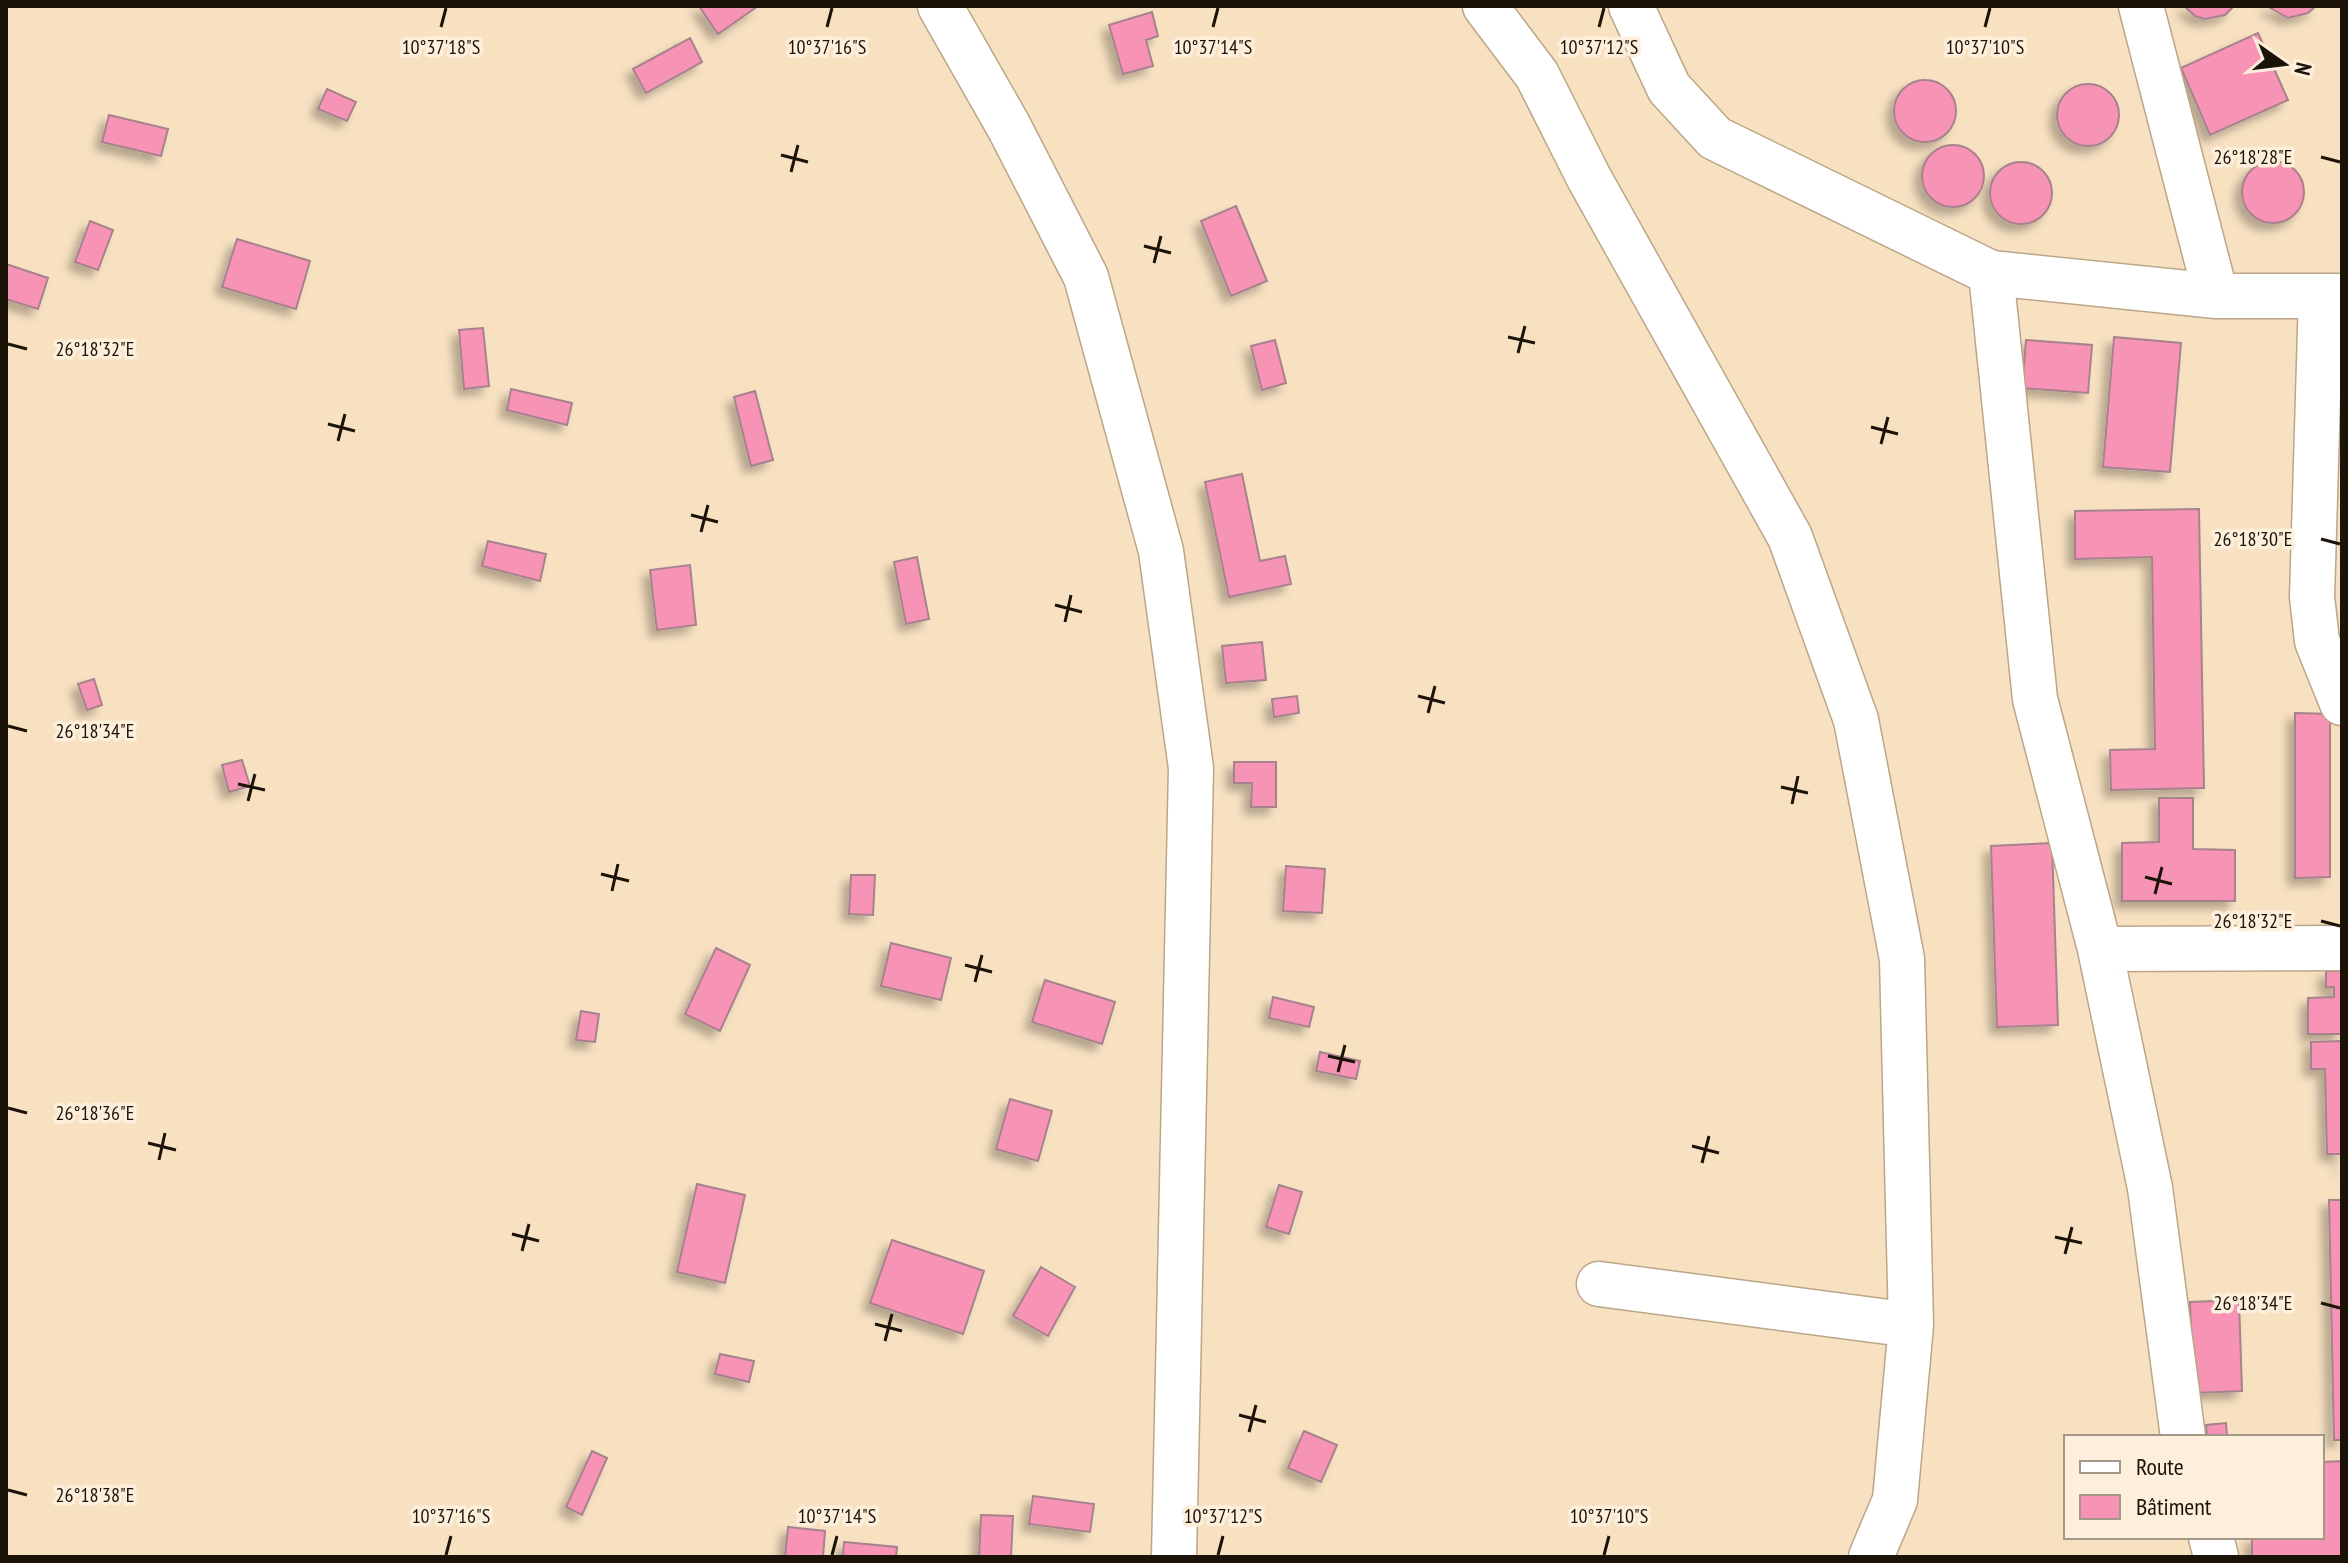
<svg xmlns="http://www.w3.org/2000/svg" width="2348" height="1563" viewBox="0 0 2348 1563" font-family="'PT Sans Narrow',sans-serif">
<defs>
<filter id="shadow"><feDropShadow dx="-7" dy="7" stdDeviation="4" flood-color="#0004"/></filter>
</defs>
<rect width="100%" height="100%" fill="#f7e1c1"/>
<path fill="#f794b6" stroke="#a7828d" stroke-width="2" filter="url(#shadow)" d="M 699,6 L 758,6 L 718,34 Z
M 2184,6 L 2234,6 L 2225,15 L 2205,19 L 2195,16 Z
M 2267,6 L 2316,6 L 2308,13 L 2288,18 Z
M 1152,12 L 1158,36 L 1146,40 L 1153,66 L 1123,74 L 1109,25 Z
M 2258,33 L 2288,100 L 2210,135 L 2181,68 Z
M 690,38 L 702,62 L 646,93 L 633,69 Z
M1894 111a31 31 0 1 1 62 0a31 31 0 1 1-62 0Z
M2057 115a31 31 0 1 1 62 0a31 31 0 1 1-62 0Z
M 327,89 L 356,102 L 347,121 L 318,109 Z
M 109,115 L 168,129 L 161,156 L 102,142 Z
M1922 176a31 31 0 1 1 62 0a31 31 0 1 1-62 0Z
M2242 192a31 31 0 1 1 62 0a31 31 0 1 1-62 0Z
M1990 193a31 31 0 1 1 62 0a31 31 0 1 1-62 0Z
M 1236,206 L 1267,281 L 1231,296 L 1201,221 Z
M 90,221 L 113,230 L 98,270 L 75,262 Z
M 237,239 L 310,261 L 296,309 L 222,287 Z
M 6,264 L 48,278 L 38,309 L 6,299 Z
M 483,328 L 489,386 L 464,389 L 459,330 Z
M 2114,337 L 2181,343 L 2170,472 L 2103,467 Z
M 1275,340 L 1286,383 L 1262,390 L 1251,346 Z
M 2026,340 L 2092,345 L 2088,393 L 2022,388 Z
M 511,389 L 572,403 L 567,425 L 507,410 Z
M 755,391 L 773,460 L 751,466 L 734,397 Z
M 1242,474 L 1260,561 L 1285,556 L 1291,584 L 1229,597 L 1205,482 Z
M 2199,509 L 2204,788 L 2111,790 L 2110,750 L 2155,749 L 2152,557 L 2075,559 L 2075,511 Z
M 488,541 L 546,554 L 540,581 L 482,566 Z
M 917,557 L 929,619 L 906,624 L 894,562 Z
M 690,565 L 696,625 L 657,630 L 650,570 Z
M 1262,642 L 1266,680 L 1226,683 L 1222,646 Z
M 94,679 L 102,705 L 87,710 L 78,684 Z
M 1297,696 L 1299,713 L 1274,717 L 1272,699 Z
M 2295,713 L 2330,714 L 2330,877 L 2295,878 Z
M 242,760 L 250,786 L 229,792 L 222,765 Z
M 1234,762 L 1276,762 L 1276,807 L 1251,807 L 1252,783 L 1234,783 Z
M 2159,798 L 2193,798 L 2193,849 L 2235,850 L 2235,901 L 2122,901 L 2122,843 L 2159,842 Z
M 2052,843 L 2058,1025 L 1997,1027 L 1991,846 Z
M 1286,866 L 1325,869 L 1322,913 L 1283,911 Z
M 851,875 L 875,875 L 873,915 L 849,914 Z
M 891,943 L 951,958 L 941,1000 L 881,986 Z
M 716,948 L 750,965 L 720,1031 L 685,1014 Z
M 2326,971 L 2342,971 L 2342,1034 L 2308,1034 L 2308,998 L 2334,997 L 2334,987 L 2326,987 Z
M 1045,980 L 1115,1002 L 1102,1044 L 1032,1022 Z
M 1273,997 L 1314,1007 L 1309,1027 L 1269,1018 Z
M 581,1011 L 599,1014 L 595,1042 L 576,1040 Z
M 2342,1041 L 2342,1170 L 2342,1154 L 2327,1154 L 2325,1069 L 2311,1069 L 2311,1042 Z
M 1320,1052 L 1360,1061 L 1356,1079 L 1316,1071 Z
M 1010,1099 L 1052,1111 L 1038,1161 L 996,1149 Z
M 697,1184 L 745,1195 L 725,1283 L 677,1272 Z
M 1279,1185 L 1302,1192 L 1289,1234 L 1266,1227 Z
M 2329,1200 L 2342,1200 L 2342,1440 L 2334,1440 Z
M 892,1240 L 984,1271 L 963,1334 L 870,1303 Z
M 1041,1267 L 1075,1287 L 1048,1336 L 1013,1316 Z
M 2239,1300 L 2242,1391 L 2193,1393 L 2190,1302 Z
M 720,1354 L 754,1361 L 749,1382 L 715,1374 Z
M 2226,1423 L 2227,1437 L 2207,1437 L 2206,1425 Z
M 1304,1431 L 1337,1445 L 1321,1482 L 1288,1468 Z
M 592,1451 L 607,1458 L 582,1515 L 566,1507 Z
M 2342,1461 L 2342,1557 L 2252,1557 L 2252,1537 L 2322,1537 L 2322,1462 Z
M 1033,1496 L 1094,1504 L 1090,1532 L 1029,1524 Z
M 981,1515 L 1013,1516 L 1011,1557 L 979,1557 Z
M 788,1527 L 825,1531 L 823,1557 L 785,1557 Z
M 844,1542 L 897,1547 L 896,1557 L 843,1557 Z"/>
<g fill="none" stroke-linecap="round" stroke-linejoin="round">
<defs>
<path id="minor" d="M 1485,6 L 1537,75 L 1589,178 L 1790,537 L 1856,720 L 1902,959 L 1911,1325 L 1895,1500 L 1871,1557
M 1631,6 L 1669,88 L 1715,138 L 1991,273 L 2216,296 L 2342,296
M 2141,6 L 2216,296
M 1991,273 L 2035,699 L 2100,949 L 2150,1188 L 2183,1437
M 2321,296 L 2312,597 L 2317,641 L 2342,703
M 2100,949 L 2342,948
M 1599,1284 L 1911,1325
M 2211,1537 L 2216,1557"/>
<path id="major" d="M 940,6 L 1009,127 L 1086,277 L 1161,551 L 1191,768 L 1174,1557"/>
</defs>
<use href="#minor" stroke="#bba688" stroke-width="47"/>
<use href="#major" stroke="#bba688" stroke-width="47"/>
<use href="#minor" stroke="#fff" stroke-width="44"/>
<use href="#major" stroke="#fff" stroke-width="44"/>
</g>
<path fill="none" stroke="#1b1308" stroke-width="3" d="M 441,27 L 446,8M 827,27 L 832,8M 1213,27 L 1218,8M 1599,27 L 1604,8M 1985,27 L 1990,8M 781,155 L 808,162M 2321,157 L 2340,162M 791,172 L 798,145M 1144,246 L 1171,253M 1154,263 L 1161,236M 1508,337 L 1535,343M 8,344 L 27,349M 1518,353 L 1525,326M 328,424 L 355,431M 1871,427 L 1898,434M 338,441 L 345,414M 1881,444 L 1888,417M 691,515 L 718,522M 701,532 L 708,505M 2321,539 L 2340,544M 1055,605 L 1082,612M 1065,622 L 1071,595M 1418,696 L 1445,703M 1428,713 L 1435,686M 8,726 L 27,731M 238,784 L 265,790M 1781,787 L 1808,793M 248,801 L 255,774M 1792,804 L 1798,776M 601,874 L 629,881M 2145,877 L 2172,884M 612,891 L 618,864M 2155,894 L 2162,867M 2321,921 L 2340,926M 965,965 L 992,972M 975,982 L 982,955M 1328,1056 L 1355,1062M 1338,1072 L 1345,1045M 8,1108 L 27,1113M 148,1143 L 176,1150M 1692,1146 L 1719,1153M 159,1160 L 165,1133M 1702,1163 L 1709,1136M 512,1234 L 539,1241M 2055,1237 L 2082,1243M 522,1251 L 529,1224M 2065,1254 L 2072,1227M 2321,1303 L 2340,1308M 875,1324 L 902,1331M 885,1341 L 892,1314M 1239,1415 L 1266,1422M 1249,1432 L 1256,1405M 8,1490 L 27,1495M 446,1555 L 451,1536M 832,1555 L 837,1536M 1218,1555 L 1223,1536M 1604,1555 L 1609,1536"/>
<g font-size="20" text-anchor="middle" fill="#1b1308" stroke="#fdefdc" stroke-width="7" stroke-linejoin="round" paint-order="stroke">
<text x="441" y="54">10°37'18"S</text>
<text x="827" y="54">10°37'16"S</text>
<text x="1213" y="54">10°37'14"S</text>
<text x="1599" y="54">10°37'12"S</text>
<text x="1985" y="54">10°37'10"S</text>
<text x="2253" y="164">26°18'28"E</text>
<text x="95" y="356">26°18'32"E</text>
<text x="2253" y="546">26°18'30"E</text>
<text x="95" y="738">26°18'34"E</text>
<text x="2253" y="928">26°18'32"E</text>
<text x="95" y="1120">26°18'36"E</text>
<text x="2253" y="1310">26°18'34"E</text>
<text x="95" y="1502">26°18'38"E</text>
<text x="451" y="1523">10°37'16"S</text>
<text x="837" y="1523">10°37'14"S</text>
<text x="1223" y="1523">10°37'12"S</text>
<text x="1609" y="1523">10°37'10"S</text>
</g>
<rect width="2348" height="1563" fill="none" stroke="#1b1308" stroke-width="16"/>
<rect x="2064" y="1435" width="260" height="104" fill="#fdefdc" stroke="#a39787" stroke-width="2"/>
<rect x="2080" y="1461" width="40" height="12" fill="#ffffff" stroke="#a39787" stroke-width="2"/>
<text x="2136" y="1475" font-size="24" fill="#1b1308">Route</text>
<rect x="2080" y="1495" width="40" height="24" fill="#f794b6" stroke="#a39787" stroke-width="2"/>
<text x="2136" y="1515" font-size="24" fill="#1b1308">Bâtiment</text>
<g transform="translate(2284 64) rotate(104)" stroke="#fdefdc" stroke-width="6" paint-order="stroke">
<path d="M0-6L14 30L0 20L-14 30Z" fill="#1b1308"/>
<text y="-12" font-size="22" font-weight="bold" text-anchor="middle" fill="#1b1308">N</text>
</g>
</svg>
